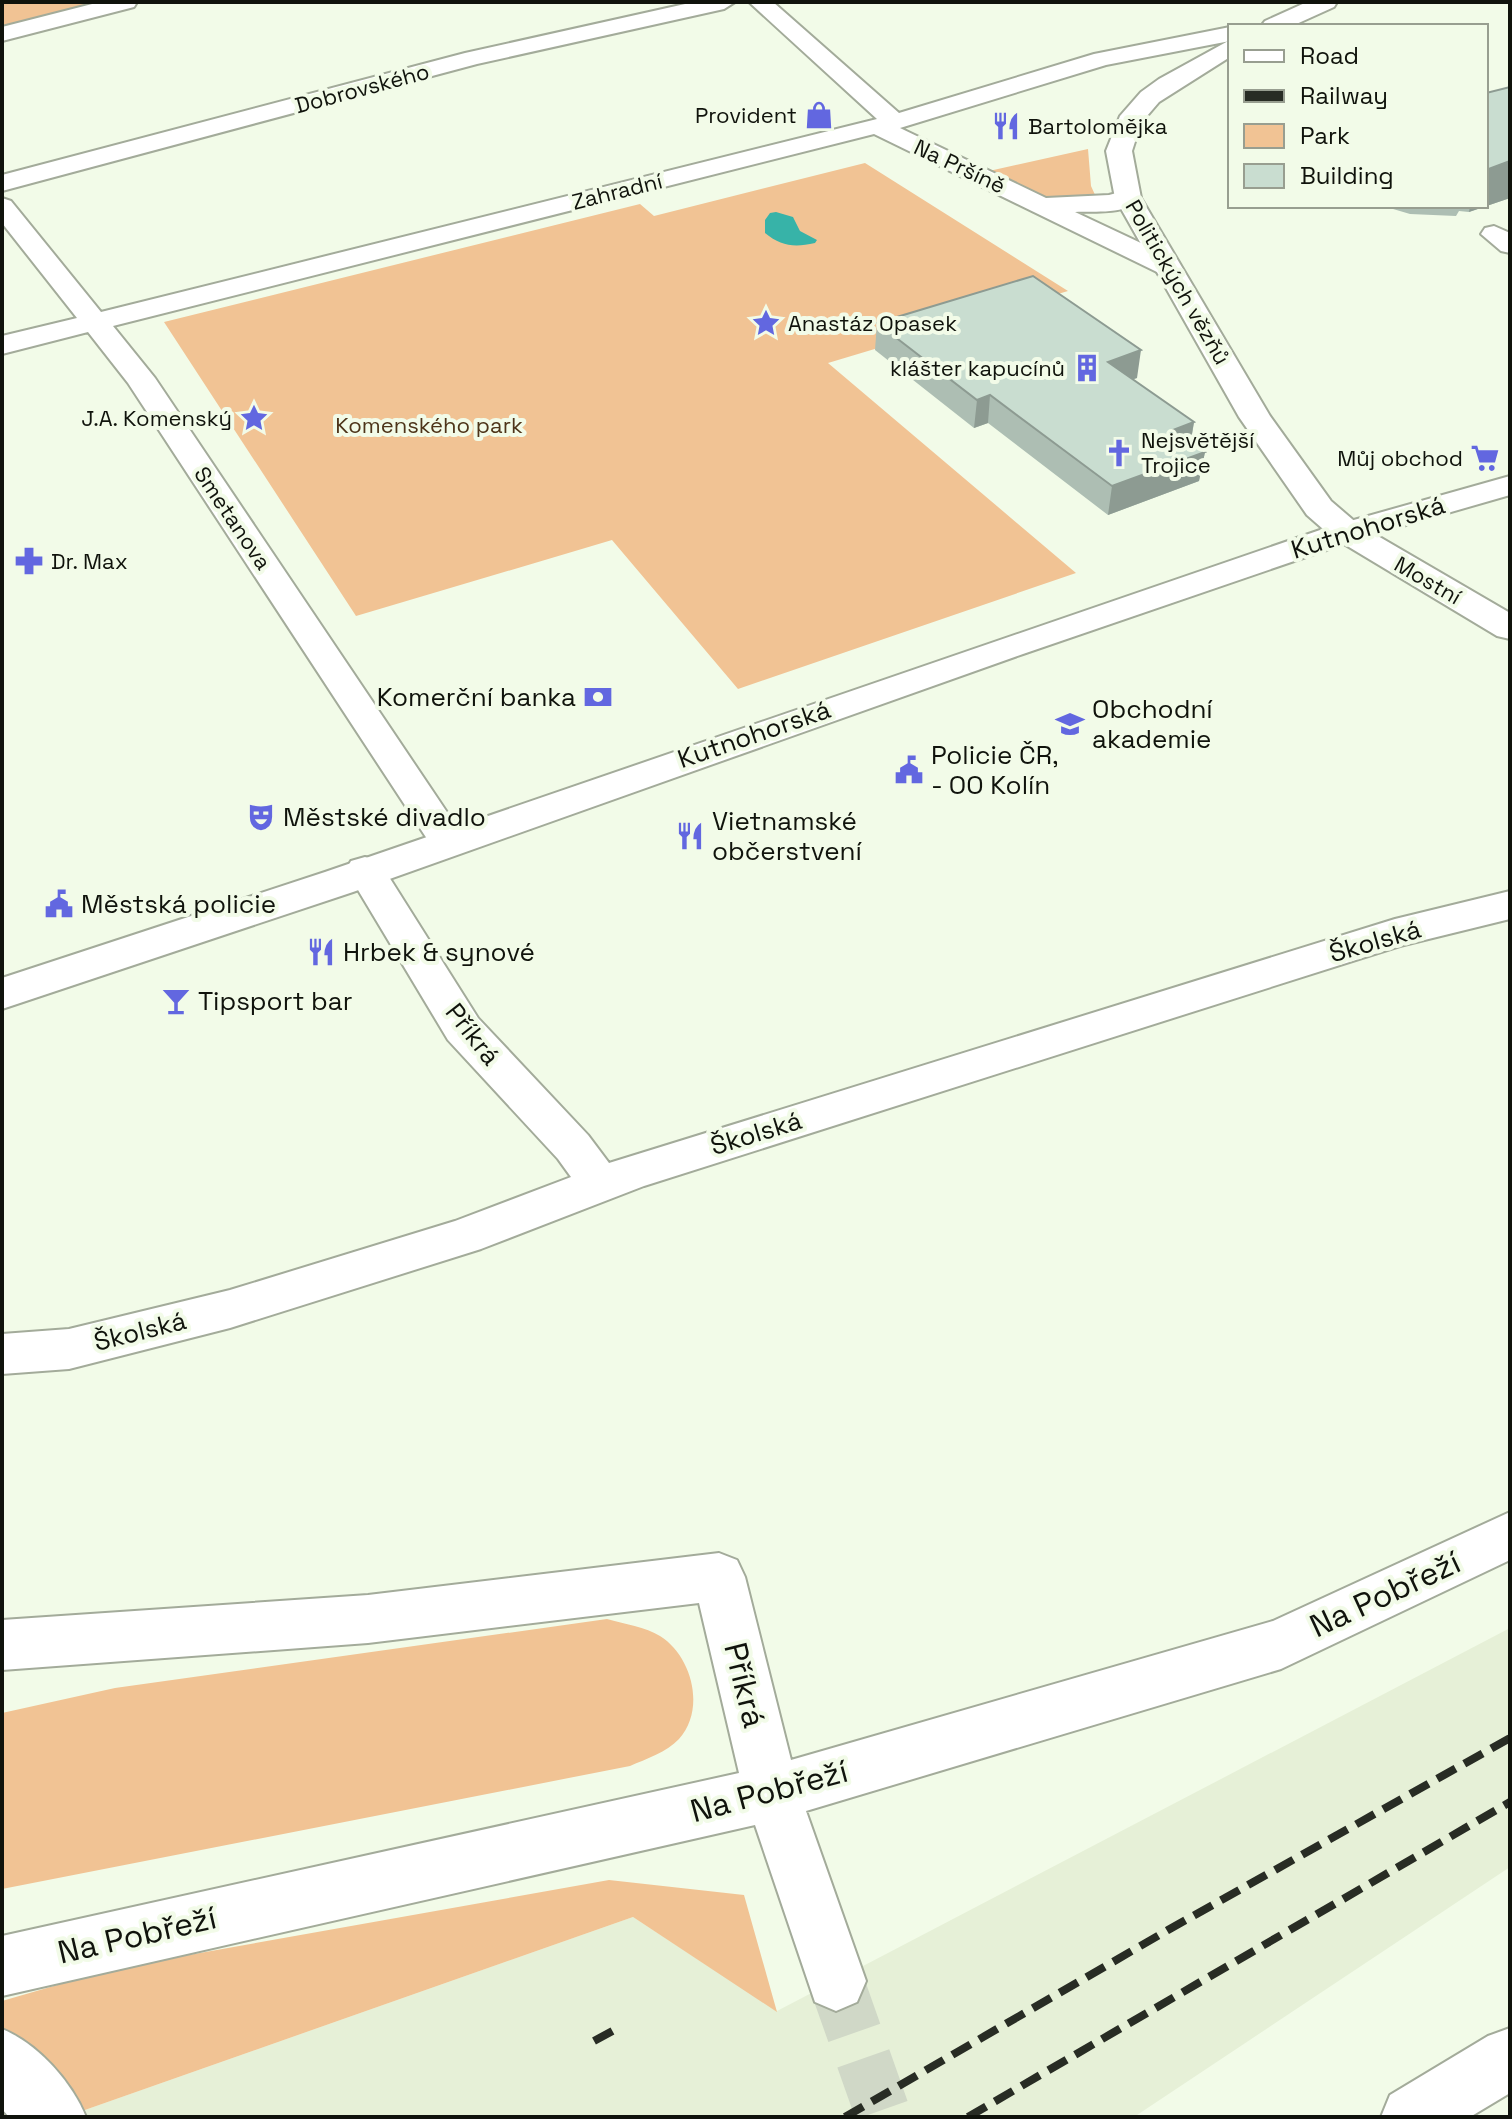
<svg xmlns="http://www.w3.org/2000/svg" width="1512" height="2119" viewBox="0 0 1512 2119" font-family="'Space Grotesk',sans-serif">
<rect width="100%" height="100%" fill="#f2fbe8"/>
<path fill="#e6f0d7" d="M 1510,1628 L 1510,1867 L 1134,2117 L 65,2117 L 633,1917 L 777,2011 Z"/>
<path fill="#f1c394" d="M 2,2 L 100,2 L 2,28 Z
M 1088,149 L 1091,186 L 1096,197 L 1053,200 L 989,171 Z
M 865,163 L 1068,291 L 828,363 L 1076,573 L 738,689 L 612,540 L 356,616 L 164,322 L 640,204 L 654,216 Z
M 607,1619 C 624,1624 646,1627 660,1636 C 692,1656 706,1709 679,1739 C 667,1752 646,1759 630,1766 L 2,1889 L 2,1713 L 115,1688 Z
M 609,1880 L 744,1895 L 777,2012 L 633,1917 L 65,2117 L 2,2117 L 2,2001 L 116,1968 Z"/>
<path fill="#37b3a8" d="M 776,212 L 793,217 L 800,231 L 817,240 L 815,243 C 794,248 781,246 765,233 L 765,220 L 770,213 Z"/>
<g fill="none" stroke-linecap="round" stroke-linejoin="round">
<path stroke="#d0d8c7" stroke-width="55" stroke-dasharray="55 27" stroke-linecap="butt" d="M 836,1981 L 884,2117"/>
<defs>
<path id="minor" d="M 100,2 L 137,2 L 134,7 L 2,41 L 2,27 Z
M 694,2 L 735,2 L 724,9 L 477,64 L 2,191 L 2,175 L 465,53 Z
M 749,2 L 773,2 L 899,113 L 1094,54 L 1230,27 L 1230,41 L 1106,65 L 900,128 L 1046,198 L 1109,195 L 1128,190 L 1137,193 L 1141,198 C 1128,215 1094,211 1075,212 L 1177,260 L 1180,266 L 1177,272 L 1157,272 L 874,134 L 113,326 L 155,378 L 467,842 L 461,851 L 448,855 L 435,851 L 128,383 L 88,332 L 2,354 L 2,336 L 77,318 L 2,223 L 2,198 L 11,201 L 101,312 L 877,119 Z
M 1494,226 L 1510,233 L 1510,253 L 1501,251 L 1481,234 L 1485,228 Z
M 1510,476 L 1510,495 L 1347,542 L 1336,539 L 1331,532 L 1336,525 Z
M 365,857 L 379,861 L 478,1018 L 588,1135 L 609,1163 L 1395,919 L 1510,891 L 1510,919 L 1400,946 L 644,1186 L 481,1249 L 230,1328 L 69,1369 L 2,1374 L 2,1334 L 69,1329 L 230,1290 L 455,1221 L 571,1177 L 558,1159 L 448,1040 L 346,870 L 351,861 Z
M 1510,1512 L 1510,1560 L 1281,1669 L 806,1811 L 866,1981 L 857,2002 L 836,2011 L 815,2002 L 755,1825 L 2,1996 L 2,1936 L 739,1773 L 699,1603 L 368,1643 L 2,1670 L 2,1620 L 368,1595 L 719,1553 L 737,1560 L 745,1577 L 791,1760 L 1273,1621 Z
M 1510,2028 L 1510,2093 L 1470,2117 L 1381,2117 L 1390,2095 L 1488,2036 Z"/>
<path id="tertiary" d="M 1307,2 L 1337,2 L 1334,7 L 1292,26 L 1261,26 L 1265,21 Z
M 1230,40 L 1230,57 L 1159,102 L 1141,123 L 1132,151 L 1141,198 L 1270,416 L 1331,501 L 1359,525 L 1510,613 L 1510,639 L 1497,636 L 1344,544 L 1023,654 L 353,892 L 2,1009 L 2,978 L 325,872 L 1323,529 L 1307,515 L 1239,417 L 1115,198 L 1106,151 L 1120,116 L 1141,92 L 1159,79 Z"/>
<path id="secondary" d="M 2,2029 C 38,2044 71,2081 86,2117 L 9,2117 L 2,2109 Z"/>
</defs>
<use href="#minor" stroke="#a3ab9a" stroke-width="4"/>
<use href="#tertiary" stroke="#a3ab9a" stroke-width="4"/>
<use href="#secondary" stroke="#a3ab9a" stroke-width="4"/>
<use href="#minor" fill="#fff" fill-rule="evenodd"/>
<use href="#tertiary" fill="#fff" fill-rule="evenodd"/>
<use href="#secondary" fill="#fff" fill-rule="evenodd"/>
<path stroke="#282c24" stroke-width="8" stroke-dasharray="21 10" stroke-linecap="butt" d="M 594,2041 L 616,2029
M 845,2117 L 1168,1930 L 1510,1738
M 968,2117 L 1510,1802"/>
</g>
<path fill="#adbeb3" d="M 1510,87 L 1510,198 L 1469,212 L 1459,211 L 1456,216 L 1410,214 L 1383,206 L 1486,206 Z
M 877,323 L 1137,378 L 1133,379 L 1194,422 L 1191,442 L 1205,452 L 1199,481 L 1108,515 L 988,423 L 974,428 L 875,350 Z"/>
<path fill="#8d9b92" d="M 1510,140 L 1510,198 L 1469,212 L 1470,206 L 1486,206 L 1486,170 Z
M 1141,350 L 1137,378 L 1104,389 L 1108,362 Z
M 990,395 L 988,423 L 974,428 L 977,400 Z
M 1194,422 L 1189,450 L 1173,430 Z
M 1205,452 L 1199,481 L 1108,515 L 1112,486 Z"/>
<path fill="#c9ddd0" stroke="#8d9b92" stroke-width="2" d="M 1510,87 L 1510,161 L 1486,170 L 1486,93 Z
M 1033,276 L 1141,350 L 1108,362 L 1194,422 L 1173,430 L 1205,452 L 1112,486 L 990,395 L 977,400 L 877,323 Z"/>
<defs>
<symbol id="shop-bare" viewBox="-9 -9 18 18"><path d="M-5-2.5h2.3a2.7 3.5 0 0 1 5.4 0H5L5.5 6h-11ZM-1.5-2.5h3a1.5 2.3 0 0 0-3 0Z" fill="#6267e0" stroke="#f2fbe8" stroke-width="2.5" paint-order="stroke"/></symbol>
<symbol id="restaurant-bare" viewBox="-9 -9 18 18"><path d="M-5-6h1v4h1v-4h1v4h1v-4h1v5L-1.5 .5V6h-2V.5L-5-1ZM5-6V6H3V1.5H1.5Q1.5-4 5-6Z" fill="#6267e0" stroke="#f2fbe8" stroke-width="2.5" paint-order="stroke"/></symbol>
<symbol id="sight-bare" viewBox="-9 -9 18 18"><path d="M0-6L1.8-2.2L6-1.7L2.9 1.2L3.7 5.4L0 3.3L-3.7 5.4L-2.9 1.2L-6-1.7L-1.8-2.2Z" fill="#6267e0" stroke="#f2fbe8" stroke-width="2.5" paint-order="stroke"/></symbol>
<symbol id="building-bare" viewBox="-9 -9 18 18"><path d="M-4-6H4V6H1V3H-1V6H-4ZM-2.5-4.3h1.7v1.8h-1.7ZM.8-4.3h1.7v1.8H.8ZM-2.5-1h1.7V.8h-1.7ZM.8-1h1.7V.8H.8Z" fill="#6267e0" stroke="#f2fbe8" stroke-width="2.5" paint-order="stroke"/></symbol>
<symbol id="church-bare" viewBox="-9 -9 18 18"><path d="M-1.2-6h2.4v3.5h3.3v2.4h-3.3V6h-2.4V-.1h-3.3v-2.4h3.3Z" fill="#6267e0" stroke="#f2fbe8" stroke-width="2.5" paint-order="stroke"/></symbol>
<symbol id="supermarket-bare" viewBox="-9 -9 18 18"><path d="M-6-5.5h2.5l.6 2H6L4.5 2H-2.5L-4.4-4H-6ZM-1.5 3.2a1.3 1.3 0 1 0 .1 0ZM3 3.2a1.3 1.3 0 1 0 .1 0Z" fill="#6267e0" stroke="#f2fbe8" stroke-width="2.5" paint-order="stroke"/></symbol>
<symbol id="pharmacy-bare" viewBox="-9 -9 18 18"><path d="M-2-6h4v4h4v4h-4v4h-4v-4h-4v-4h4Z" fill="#6267e0" stroke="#f2fbe8" stroke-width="2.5" paint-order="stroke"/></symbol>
<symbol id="bank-bare" viewBox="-9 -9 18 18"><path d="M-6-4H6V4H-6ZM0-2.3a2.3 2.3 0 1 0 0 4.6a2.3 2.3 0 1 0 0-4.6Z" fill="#6267e0" stroke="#f2fbe8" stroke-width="2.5" paint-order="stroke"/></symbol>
<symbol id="school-bare" viewBox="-9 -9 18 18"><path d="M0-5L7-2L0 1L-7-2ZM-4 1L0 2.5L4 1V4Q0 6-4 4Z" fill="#6267e0" stroke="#f2fbe8" stroke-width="2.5" paint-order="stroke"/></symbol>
<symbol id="civic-bare" viewBox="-9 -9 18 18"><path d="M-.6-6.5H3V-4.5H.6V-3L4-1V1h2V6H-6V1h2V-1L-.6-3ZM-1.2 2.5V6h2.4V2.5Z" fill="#6267e0" stroke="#f2fbe8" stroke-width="2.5" paint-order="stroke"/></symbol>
<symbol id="theatre-bare" viewBox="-9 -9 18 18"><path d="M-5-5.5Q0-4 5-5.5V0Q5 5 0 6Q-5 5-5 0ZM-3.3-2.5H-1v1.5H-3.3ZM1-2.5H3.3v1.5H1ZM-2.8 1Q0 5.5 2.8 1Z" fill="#6267e0" stroke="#f2fbe8" stroke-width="2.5" paint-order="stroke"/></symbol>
<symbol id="bar-bare" viewBox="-9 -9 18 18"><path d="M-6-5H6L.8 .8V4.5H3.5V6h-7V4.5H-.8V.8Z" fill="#6267e0" stroke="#f2fbe8" stroke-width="2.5" paint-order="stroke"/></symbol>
</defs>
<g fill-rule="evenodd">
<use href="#shop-bare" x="799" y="95" width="40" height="40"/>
<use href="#restaurant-bare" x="986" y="106" width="40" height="40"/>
<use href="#sight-bare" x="746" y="303" width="40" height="40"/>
<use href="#building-bare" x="1067" y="348" width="40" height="40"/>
<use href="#sight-bare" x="234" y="398" width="40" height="40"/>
<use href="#church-bare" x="1099" y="433" width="40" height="40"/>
<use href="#supermarket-bare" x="1465" y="438" width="40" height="40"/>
<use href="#pharmacy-bare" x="9" y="541" width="40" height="40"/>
<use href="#bank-bare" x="578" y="677" width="40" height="40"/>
<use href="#school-bare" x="1050" y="704" width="40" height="40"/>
<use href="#civic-bare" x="889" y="750" width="40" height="40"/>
<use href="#theatre-bare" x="241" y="797" width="40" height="40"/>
<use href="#restaurant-bare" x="670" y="816" width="40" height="40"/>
<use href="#civic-bare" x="39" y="884" width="40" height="40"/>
<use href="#restaurant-bare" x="301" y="932" width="40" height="40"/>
<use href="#bar-bare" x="156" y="981" width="40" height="40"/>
</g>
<g text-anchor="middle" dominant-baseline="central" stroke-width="8" stroke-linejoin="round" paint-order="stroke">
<g font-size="22" fill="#10130c" stroke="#f2fbe8">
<text transform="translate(362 88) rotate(-15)">Dobrovského</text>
<text transform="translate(960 166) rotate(25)">Na Pršíně</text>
<text transform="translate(617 191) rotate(-14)">Zahradní</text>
<text transform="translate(1178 282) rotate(60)">Politických vězňů</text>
<text transform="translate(233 518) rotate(56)">Smetanova</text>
<text transform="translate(1428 580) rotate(30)">Mostní</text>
</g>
<g font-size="22" fill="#10130c" stroke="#f2fbe8" text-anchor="end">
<text x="797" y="115">Provident</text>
<text x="1028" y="126" text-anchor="start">Bartolomějka</text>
<text x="788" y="323" text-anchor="start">Anastáz Opasek</text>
<text x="1065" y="368">klášter kapucínů</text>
<text x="232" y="418">J.A. Komenský</text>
<text x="1141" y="440" text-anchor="start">Nejsvětější<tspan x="1141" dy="25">Trojice</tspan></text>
<text x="1463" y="458">Můj obchod</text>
<text x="51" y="561" text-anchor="start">Dr. Max</text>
</g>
<g font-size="22" fill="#4d3419" stroke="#f2fbe8">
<text x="429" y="425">Komenského park</text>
</g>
<g font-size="26" fill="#10130c" stroke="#f2fbe8">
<text transform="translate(1368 527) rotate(-17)">Kutnohorská</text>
<text transform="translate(754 734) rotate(-19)">Kutnohorská</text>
<text transform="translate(1375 941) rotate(-16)">Školská</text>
<text transform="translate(473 1034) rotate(52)">Příkrá</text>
<text transform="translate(756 1133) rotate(-17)">Školská</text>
<text transform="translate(140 1331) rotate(-14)">Školská</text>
</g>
<g font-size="26" fill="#10130c" stroke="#f2fbe8" text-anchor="start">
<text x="576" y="697" text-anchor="end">Komerční banka</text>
<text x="1092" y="709">Obchodní<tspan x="1092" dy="30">akademie</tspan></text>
<text x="931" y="755">Policie ČR,<tspan x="931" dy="30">- OO Kolín</tspan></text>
<text x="283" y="817">Městské divadlo</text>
<text x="712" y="821">Vietnamské<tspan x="712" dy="30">občerstvení</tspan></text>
<text x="81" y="904">Městská policie</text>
<text x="343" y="952">Hrbek &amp; synové</text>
<text x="198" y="1001">Tipsport bar</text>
</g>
<g font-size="32" fill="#10130c" stroke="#f2fbe8">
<text transform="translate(1385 1594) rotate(-25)">Na Pobřeží</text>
<text transform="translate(745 1685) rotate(76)">Příkrá</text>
<text transform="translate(769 1791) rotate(-15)">Na Pobřeží</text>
<text transform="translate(137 1935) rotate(-13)">Na Pobřeží</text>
</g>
</g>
<rect width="1512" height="2119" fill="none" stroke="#10130c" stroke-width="8"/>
<rect x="1228" y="24" width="260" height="184" fill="#f2fbe8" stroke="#989e90" stroke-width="2"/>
<rect x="1244" y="50" width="40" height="12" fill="#ffffff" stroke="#989e90" stroke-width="2"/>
<text x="1300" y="64" font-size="24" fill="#10130c">Road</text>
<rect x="1244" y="90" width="40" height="12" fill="#282c24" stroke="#989e90" stroke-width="2"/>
<text x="1300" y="104" font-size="24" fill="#10130c">Railway</text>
<rect x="1244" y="124" width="40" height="24" fill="#f1c394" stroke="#989e90" stroke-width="2"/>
<text x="1300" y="144" font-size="24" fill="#10130c">Park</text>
<rect x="1244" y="164" width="40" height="24" fill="#c9ddd0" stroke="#989e90" stroke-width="2"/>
<text x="1300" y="184" font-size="24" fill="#10130c">Building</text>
</svg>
